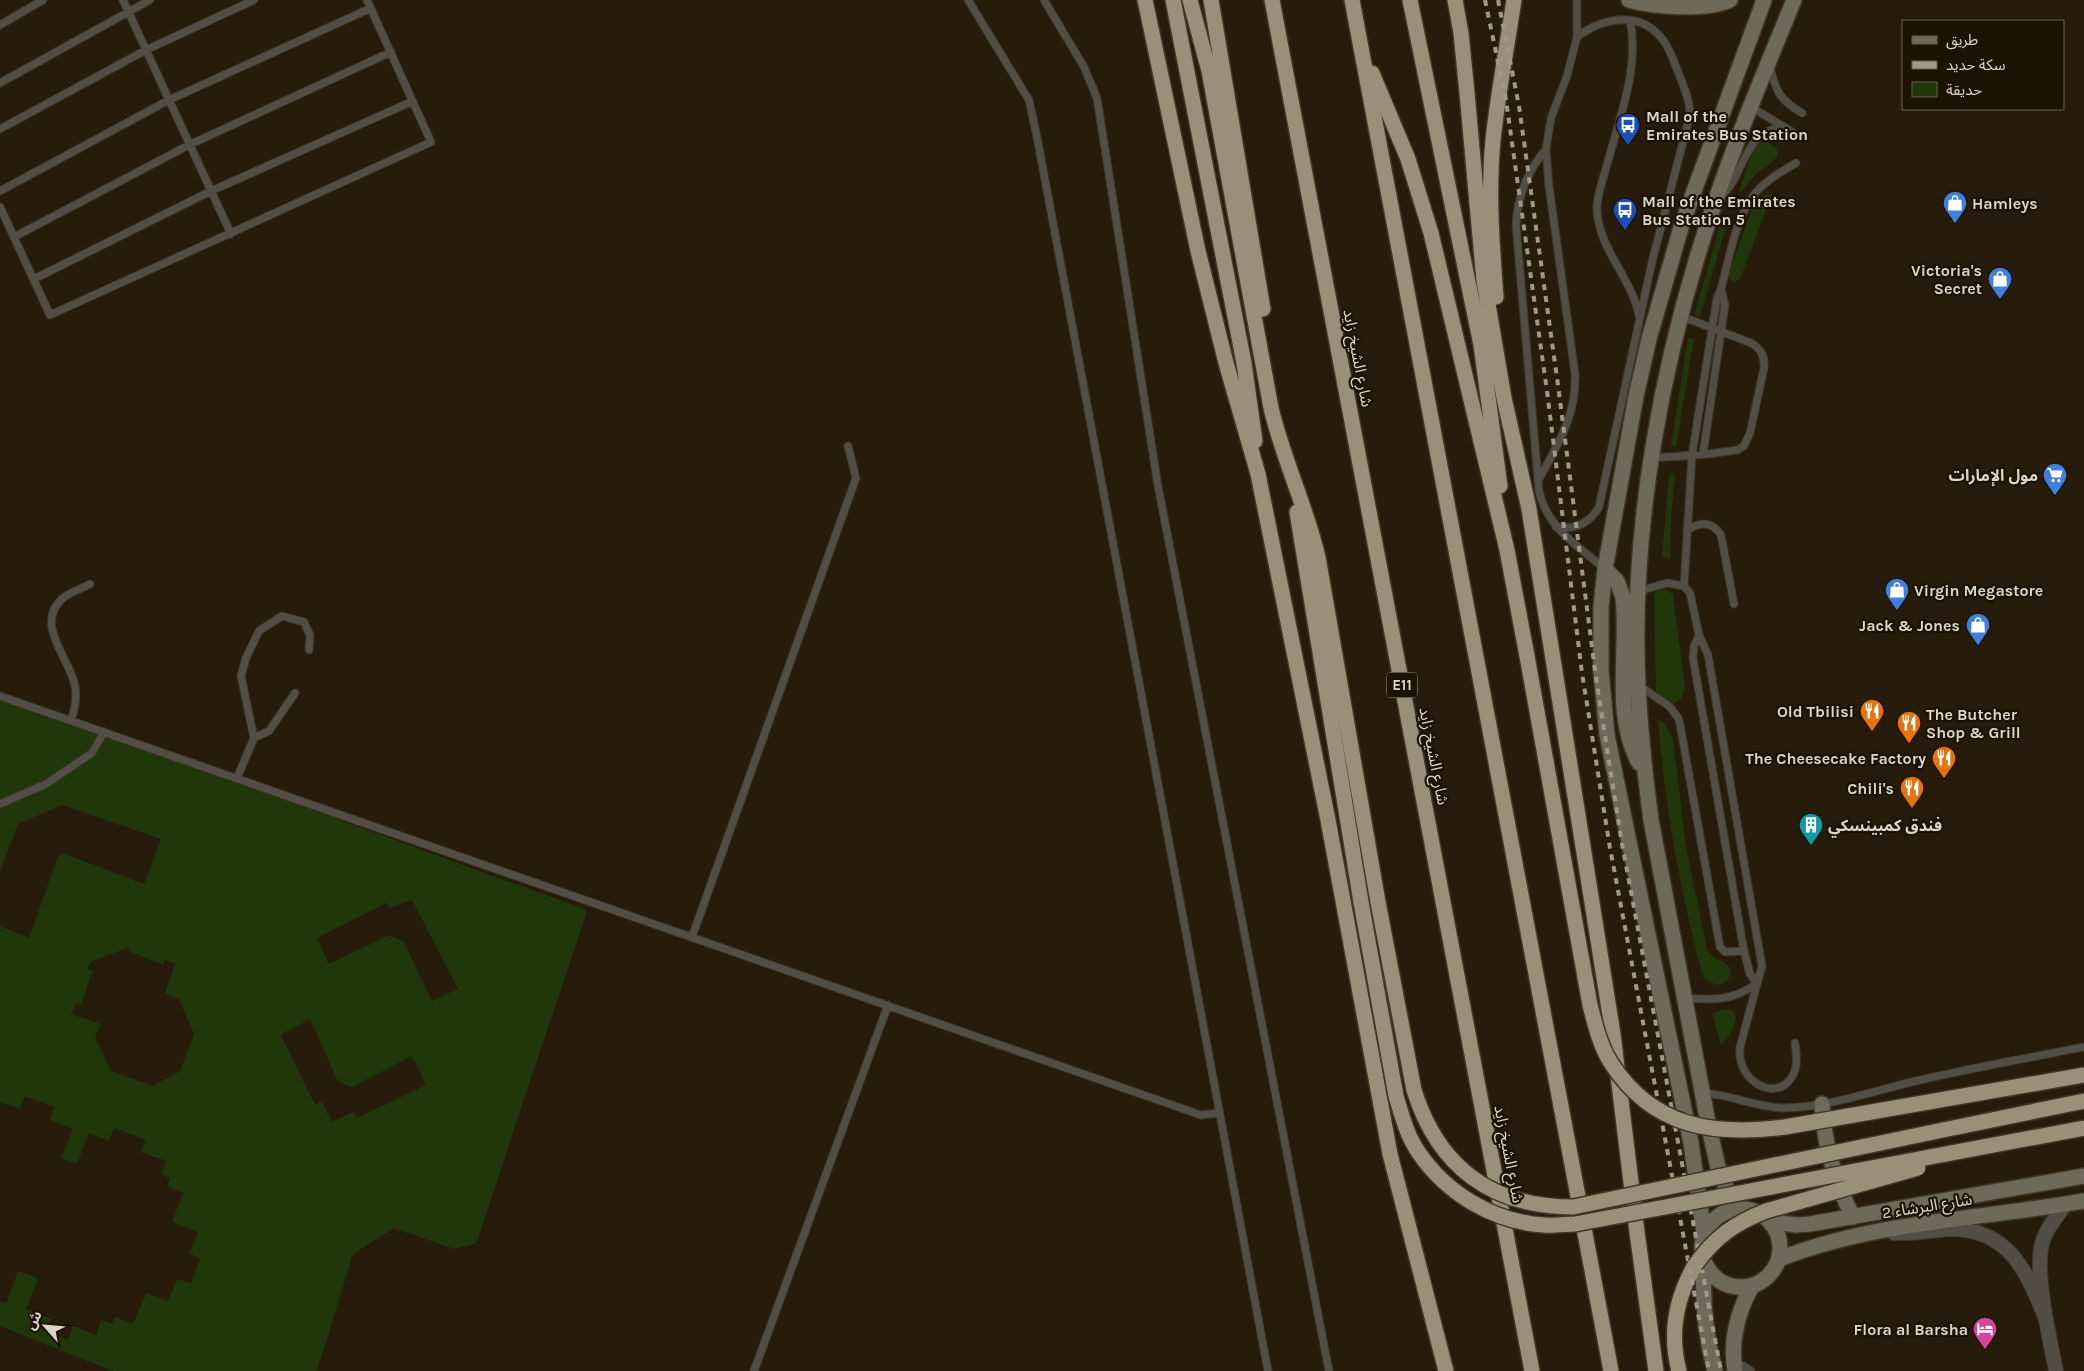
<svg xmlns="http://www.w3.org/2000/svg" width="2084" height="1371" viewBox="0 0 2084 1371" font-family="Karla,'Noto Sans Arabic',sans-serif">
<rect width="100%" height="100%" fill="#271c0b"/>
<path fill="#20360b" fill-rule="evenodd" d="M 1767,142 C 1793,155 1765,166 1755,175 C 1750,180 1746,189 1740,192 L 1739,190 L 1755,147 L 1761,143 Z
M 1772,194 L 1740,279 L 1733,282 L 1728,277 L 1729,273 L 1754,202 L 1764,195 Z
M 1722,218 L 1728,220 L 1700,317 L 1694,316 Z
M 1688,338 L 1694,339 L 1676,447 L 1671,446 Z
M 1672,472 L 1675,476 L 1671,517 L 1670,558 L 1662,557 L 1669,476 Z
M 1664,589 L 1671,592 L 1673,595 L 1685,687 L 1681,699 L 1670,706 L 1656,692 L 1654,592 Z
M 0,696 L 587,910 L 476,1243 L 454,1249 L 394,1228 L 353,1254 L 317,1371 L 113,1371 L 0,1326 L 0,1301 L 6,1303 L 18,1271 L 38,1278 L 26,1309 L 51,1319 L 47,1332 L 68,1340 L 73,1326 L 96,1335 L 101,1320 L 112,1324 L 115,1317 L 133,1324 L 146,1293 L 168,1301 L 177,1279 L 191,1284 L 200,1258 L 189,1254 L 198,1232 L 172,1222 L 183,1193 L 167,1186 L 170,1178 L 161,1174 L 166,1161 L 141,1152 L 146,1140 L 114,1128 L 109,1141 L 89,1133 L 77,1164 L 61,1158 L 73,1129 L 50,1120 L 54,1107 L 25,1096 L 20,1109 L 0,1102 L 0,926 L 29,938 L 58,856 L 65,854 L 144,884 L 161,839 L 62,805 L 18,824 L 0,871 ZM 412,900 L 458,989 L 432,1001 L 404,942 L 389,935 L 329,964 L 317,938 L 387,903 L 390,908 ZM 129,947 L 128,951 L 163,965 L 165,960 L 175,964 L 165,994 L 179,999 L 194,1034 L 180,1071 L 153,1086 L 111,1071 L 95,1037 L 101,1024 L 71,1014 L 76,1003 L 81,1004 L 93,970 L 87,969 L 91,962 ZM 310,1019 L 338,1082 L 352,1087 L 412,1056 L 426,1085 L 357,1118 L 353,1112 L 332,1122 L 322,1101 L 315,1105 L 281,1035 Z
M 1658,719 L 1665,724 L 1673,740 L 1686,847 L 1707,949 C 1712,961 1726,958 1731,971 L 1728,980 L 1720,985 L 1711,983 L 1703,977 C 1680,891 1665,808 1658,719 Z
M 1725,1009 C 1747,1010 1730,1038 1721,1045 L 1712,1013 Z"/>
<g fill="none" stroke-linecap="round" stroke-linejoin="round">
<defs>
<path id="lane" d="M 123,0 L 231,234
M 968,0 L 1029,100 L 1037,137 L 1268,1371
M 1044,0 L 1084,67 L 1097,98 L 1158,486 L 1329,1371
M 1630,20 C 1640,69 1619,118 1607,165 C 1603,178 1598,192 1597,206 C 1596,247 1632,277 1639,316
M 0,25 L 43,0
M 1770,67 C 1776,92 1780,100 1802,113
M 0,83 L 150,0
M 1751,107 L 1794,133
M 0,129 L 146,50 L 254,0
M 1546,149 C 1527,172 1518,195 1516,225 L 1539,491 C 1547,528 1578,546 1605,569
M 0,191 L 169,100 L 371,8
M 1719,198 C 1746,177 1743,126 1786,128
M 0,207 L 50,315 L 431,142 L 367,0
M 14,237 L 189,145 L 391,52
M 34,279 L 211,191 L 413,101
M 1703,454 L 1725,305 L 1721,289
M 1652,458 L 1708,454 L 1737,450 L 1744,446 L 1750,433 L 1764,368 C 1765,356 1761,349 1751,343 L 1681,316
M 1538,481 C 1557,446 1577,415 1575,374 L 1549,186 L 1546,149 L 1551,118 L 1567,76 L 1577,37 L 1577,0
M 1556,527 C 1574,530 1589,524 1599,507 L 1652,262 L 1690,115 C 1690,100 1684,88 1679,74 C 1674,63 1671,50 1663,40 C 1641,10 1603,17 1577,37
M 1687,531 C 1699,521 1712,521 1721,535 L 1734,604
M 1684,586 L 1692,455 L 1717,298 L 1721,289 C 1729,260 1735,220 1753,196 C 1764,181 1781,172 1796,163
M 1639,591 L 1667,583 L 1684,586 L 1690,593 L 1699,635 L 1708,655 L 1762,966 L 1740,1047 C 1736,1086 1784,1105 1795,1070 C 1798,1062 1796,1052 1795,1043
M 1638,685 L 1669,706 L 1679,719 L 1720,947 L 1725,952 L 1744,951
M 0,696 L 1201,1115 L 1219,1113
M 71,720 C 75,709 77,698 75,686 C 70,658 33,624 63,598 C 71,592 81,589 90,584
M 254,738 L 241,676 L 246,658 L 259,631 L 282,616 L 304,622 L 310,635 L 309,650
M 237,778 L 254,738 L 269,731 L 295,693
M 0,804 L 46,784 L 92,753 L 104,732
M 692,937 L 856,478 L 848,446
M 1684,998 C 1714,1000 1731,1001 1757,984 L 1750,974 L 1744,951 L 1693,658 L 1694,646 L 1699,635
M 1703,1093 C 1731,1094 1756,1108 1785,1108 C 1829,1107 1873,1091 1916,1081 C 1971,1068 2028,1058 2084,1047
M 1734,1363 L 1744,1366 L 1751,1371
M 754,1371 L 888,1005"/>
<path id="street" d="M 1894,1233 C 1913,1234 1932,1230 1951,1229 C 2010,1229 2027,1273 2046,1319
M 2056,1371 C 2050,1339 2033,1270 2043,1240 C 2048,1226 2057,1216 2066,1204"/>
<path id="secondary" d="M 1629,0 C 1654,7 1707,11 1730,0
M 1605,569 L 1617,581 L 1623,597 C 1629,651 1612,713 1639,763
M 1822,1104 C 1824,1145 1834,1180 1853,1217
M1702 1248a39 39 0 1 1 78 0a39 39 0 1 1-78 0Z
M 1734,1209 L 1718,1167 L 1709,1128 L 1651,820 C 1645,775 1640,730 1638,685 C 1630,531 1662,359 1711,214 C 1735,141 1765,71 1794,0
M 1770,1221 L 1796,1225 L 1810,1224 L 2084,1176
M 1704,1233 L 1691,1143 L 1607,735 L 1601,671 L 1601,607 L 1605,569 L 1636,396 L 1649,339 L 1682,224 L 1764,0
M 1779,1259 C 1876,1221 1982,1219 2084,1201
M 1704,1262 C 1702,1300 1705,1335 1715,1371
M 1735,1371 C 1730,1340 1737,1313 1752,1286"/>
<path id="highway" d="M 1145,0 L 1198,251 L 1226,363 L 1258,474 L 1328,820 L 1390,1154 L 1446,1371
M 1173,0 L 1244,363 L 1255,441
M 1190,0 L 1209,71 L 1271,408 C 1283,459 1306,506 1318,557 L 1378,902
M 1211,0 L 1263,309
M 1272,0 L 1532,1371
M 1352,0 L 1611,1371
M 1410,0 L 1481,345 L 1500,486
M 1455,0 L 1461,33 L 1467,93 L 1484,281 L 1504,398 L 1529,509 L 1613,1034 L 1637,1232 L 1656,1371
M 1372,73 L 1408,159 L 1431,233 L 1507,550 L 1527,656
M 1496,297 C 1492,245 1488,193 1493,140 C 1498,93 1507,47 1514,0
M 1297,512 L 1361,902
M 1943,1130 L 2084,1101
M 1679,1371 C 1669,1333 1676,1298 1695,1265"/>
</defs>
<use href="#lane" stroke="#403626" stroke-width="9"/>
<use href="#street" stroke="#403626" stroke-width="16"/>
<use href="#secondary" stroke="#403626" stroke-width="18"/>
<use href="#highway" stroke="#403626" stroke-width="18"/>
<use href="#lane" stroke="#524e45" stroke-width="7"/>
<use href="#street" stroke="#524e45" stroke-width="14"/>
<use href="#secondary" stroke="#6f695b" stroke-width="15"/>
<use href="#highway" stroke="#9a907a" stroke-width="15"/>
<path stroke="#a0988b" stroke-width="4" stroke-dasharray="6 6" stroke-linecap="butt" d="M 1485,0 L 1506,100 L 1547,391 L 1582,673 L 1610,848 L 1709,1371
M 1498,0 L 1519,106 L 1558,385 L 1596,678 L 1622,844 L 1721,1371"/>
<defs>
<path id="highway-bridge" d="M 1527,656 L 1590,1005 C 1595,1024 1600,1046 1611,1063 C 1653,1128 1714,1136 1785,1127 L 2084,1075
M 1361,902 L 1396,1096 C 1402,1116 1407,1136 1419,1153 C 1447,1194 1494,1222 1544,1225 C 1554,1226 1565,1224 1575,1224 L 2084,1128
M 1378,902 L 1414,1090 C 1438,1167 1492,1207 1573,1207 L 1943,1130
M 1695,1265 C 1715,1237 1735,1223 1766,1211 L 1918,1168"/>
</defs>
<use href="#highway-bridge" stroke="#403626" stroke-width="18" stroke-linecap="butt"/>
<use href="#highway-bridge" stroke="#9a907a" stroke-width="15"/>
</g>
<defs>
<symbol id="bus-pin" viewBox="-11 -11 22 30"><path d="M0 17L-7.5 6A9.5 9.5 0 1 1 7.5 6Z" fill="#1a4fb4" stroke="#1d1303"/><path d="M-5-6H5V4H4V6H2V4H-2V6H-4V4H-5ZM-3.5-4V0h7V-4ZM-3.5 1.2v1.5H-2V1.2ZM2 1.2v1.5H3.5V1.2Z" fill="#fff"/></symbol>
<symbol id="shop-pin" viewBox="-11 -11 22 30"><path d="M0 17L-7.5 6A9.5 9.5 0 1 1 7.5 6Z" fill="#3f7fe0" stroke="#1d1303"/><path d="M-5-2.5h2.3a2.7 3.5 0 0 1 5.4 0H5L5.5 6h-11ZM-1.5-2.5h3a1.5 2.3 0 0 0-3 0Z" fill="#fff"/></symbol>
<symbol id="supermarket-pin" viewBox="-11 -11 22 30"><path d="M0 17L-7.5 6A9.5 9.5 0 1 1 7.5 6Z" fill="#3f7fe0" stroke="#1d1303"/><path d="M-6-5.5h2.5l.6 2H6L4.5 2H-2.5L-4.4-4H-6ZM-1.5 3.2a1.3 1.3 0 1 0 .1 0ZM3 3.2a1.3 1.3 0 1 0 .1 0Z" fill="#fff"/></symbol>
<symbol id="restaurant-pin" viewBox="-11 -11 22 30"><path d="M0 17L-7.5 6A9.5 9.5 0 1 1 7.5 6Z" fill="#e8710a" stroke="#1d1303"/><path d="M-5-6h1v4h1v-4h1v4h1v-4h1v5L-1.5 .5V6h-2V.5L-5-1ZM5-6V6H3V1.5H1.5Q1.5-4 5-6Z" fill="#fff"/></symbol>
<symbol id="building-pin" viewBox="-11 -11 22 30"><path d="M0 17L-7.5 6A9.5 9.5 0 1 1 7.5 6Z" fill="#0f9aa8" stroke="#1d1303"/><path d="M-4-6H4V6H1V3H-1V6H-4ZM-2.5-4.3h1.7v1.8h-1.7ZM.8-4.3h1.7v1.8H.8ZM-2.5-1h1.7V.8h-1.7ZM.8-1h1.7V.8H.8Z" fill="#fff"/></symbol>
<symbol id="hotel-pin" viewBox="-11 -11 22 30"><path d="M0 17L-7.5 6A9.5 9.5 0 1 1 7.5 6Z" fill="#d1479c" stroke="#1d1303"/><path d="M-6-4.5h1.5V1H6V5H4.5V3h-9V5H-6ZM-4 0a1.8 1.8 0 1 1 3.6 0ZM.5 0V-2.5h3Q6-2.5 6 0Z" fill="#fff"/></symbol>
</defs>
<g fill-rule="evenodd">
<use href="#bus-pin" x="1614" y="111" width="28" height="38"/>
<use href="#shop-pin" x="1941" y="189" width="28" height="38"/>
<use href="#bus-pin" x="1611" y="196" width="28" height="38"/>
<use href="#shop-pin" x="1986" y="265" width="28" height="38"/>
<use href="#supermarket-pin" x="2041" y="461" width="28" height="38"/>
<use href="#shop-pin" x="1883" y="576" width="28" height="38"/>
<use href="#shop-pin" x="1964" y="611" width="28" height="38"/>
<use href="#restaurant-pin" x="1858" y="697" width="28" height="38"/>
<use href="#restaurant-pin" x="1895" y="709" width="28" height="38"/>
<use href="#restaurant-pin" x="1930" y="744" width="28" height="38"/>
<use href="#restaurant-pin" x="1898" y="774" width="28" height="38"/>
<use href="#building-pin" x="1797" y="811" width="28" height="38"/>
<use href="#hotel-pin" x="1971" y="1315" width="28" height="38"/>
</g>
<g text-anchor="middle" dominant-baseline="central" stroke-width="4.5" stroke-linejoin="round" paint-order="stroke">
<rect fill="#1d1303" stroke="#a39b8e" stroke-width="1" x="1387" y="672.5" width="30" height="25" rx="4"/>
<g font-size="15" font-weight="bold" fill="#dcd5ca">
<text x="1402" y="685">E11</text>
</g>
<g font-size="16" font-weight="bold" fill="#dcd5ca" stroke="#1d1303" text-anchor="end">
<text x="1646" y="116" text-anchor="start">Mall of the<tspan x="1646" dy="18">Emirates Bus Station</tspan></text>
<text x="1642" y="201" text-anchor="start">Mall of the Emirates<tspan x="1642" dy="18">Bus Station 5</tspan></text>
<text x="1972" y="203" text-anchor="start">Hamleys</text>
<text x="1982" y="270">Victoria's<tspan x="1982" dy="18">Secret</tspan></text>
<text x="2038" y="475">مول الإمارات</text>
<text x="1914" y="590" text-anchor="start">Virgin Megastore</text>
<text x="1960" y="625">Jack &amp; Jones</text>
<text x="1854" y="711">Old Tbilisi</text>
<text x="1926" y="714" text-anchor="start">The Butcher<tspan x="1926" dy="18">Shop &amp; Grill</tspan></text>
<text x="1926" y="758">The Cheesecake Factory</text>
<text x="1894" y="788">Chili's</text>
<text x="1828" y="825" text-anchor="start">فندق كمبينسكي</text>
<text x="1968" y="1329">Flora al Barsha</text>
</g>
<g font-size="16" fill="#dcd5ca" stroke="#1d1303">
<text transform="translate(1358 358) rotate(79)">شارع الشيخ زايد</text>
<text transform="translate(1434 756) rotate(79)">شارع الشيخ زايد</text>
<text transform="translate(1509 1154) rotate(79)">شارع الشيخ زايد</text>
<text transform="translate(1927 1206) rotate(-9)">شارع البرشاء 2</text>
</g>
</g>
<rect x="1902" y="20" width="162" height="90" fill="#1d1303" stroke="#696153"/>
<rect x="1912" y="36" width="25" height="8" fill="#6f695b" stroke="#696153"/>
<text x="1946" y="45" font-size="15" fill="#dcd5ca">طريق</text>
<rect x="1912" y="61" width="25" height="8" fill="#a0988b" stroke="#696153"/>
<text x="1946" y="70" font-size="15" fill="#dcd5ca">سكة حديد</text>
<rect x="1912" y="82" width="25" height="15" fill="#20360b" stroke="#696153"/>
<text x="1946" y="95" font-size="15" fill="#dcd5ca">حديقة</text>
<g transform="translate(45 1326) rotate(297)" stroke="#1d1303" stroke-width="4" paint-order="stroke">
<path d="M0-4L9 19L0 12L-9 19Z" fill="#dcd5ca"/>
<text y="-8" font-size="14" font-weight="bold" text-anchor="middle" fill="#dcd5ca">ش</text>
</g>
</svg>
